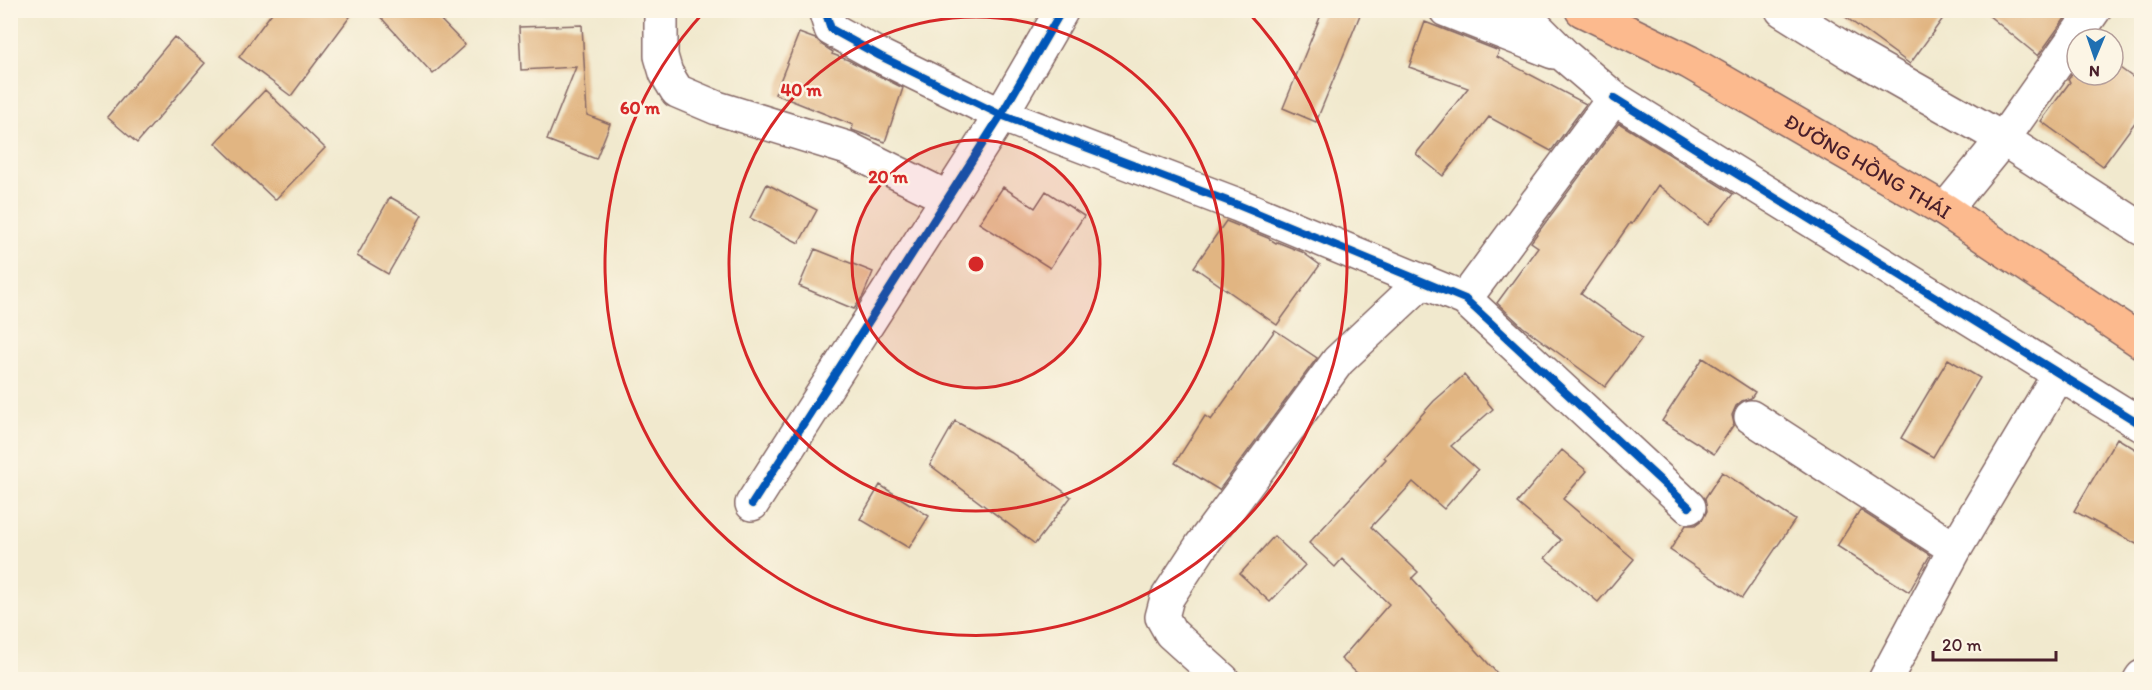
<svg xmlns="http://www.w3.org/2000/svg" width="2152" height="690" viewBox="0 0 2152 690" font-family="Itim,sans-serif">
<rect width="100%" height="100%" fill="#fcf5e5"/>
<filter id="ink" filterUnits="userSpaceOnUse"><feTurbulence type="fractalNoise" baseFrequency=".0167" numOctaves="2"/><feDisplacementMap in="SourceGraphic" scale="12" xChannelSelector="R" yChannelSelector="G"/><feConvolveMatrix kernelMatrix="1 2 1 2 8 2 1 2 1" color-interpolation-filters="sRGB"/></filter>
<filter id="wash" filterUnits="userSpaceOnUse"><feTurbulence type="fractalNoise" baseFrequency=".008" numOctaves="4" result="noise"/><feDisplacementMap in="SourceGraphic" scale="24" xChannelSelector="R" yChannelSelector="G"/><feGaussianBlur stdDeviation="1.35" result="paint"/><feColorMatrix in="noise" values="0 0 0 0 0 0 0 0 0 0 0 0 0 0 0 0 0 1.4 0 .05"/><feComposite in="paint" operator="in"/></filter>
<g filter="url(#wash)">
<rect width="100%" height="100%" fill="#f1e9ce"/>
<g id="blocks">
<path fill="#e1b582" d="M 274,10 L 355,10 L 291,96 L 239,57 Z
M 374,10 L 431,10 L 465,45 L 433,74 Z
M 1323,10 L 1362,10 L 1316,122 L 1283,108 Z
M 1836,10 L 1949,10 L 1910,64 Z
M 1982,10 L 2071,10 L 2038,56 Z
M 1425,22 L 1499,51 L 1497,57 L 1586,104 L 1551,151 L 1489,117 L 1443,176 L 1416,154 L 1468,88 L 1409,67 Z
M 582,25 L 587,115 L 610,124 L 596,159 L 547,140 L 576,67 L 521,70 L 519,27 Z
M 799,33 L 818,40 L 822,45 L 833,52 L 832,54 L 848,60 L 903,88 L 885,142 L 852,130 L 853,125 L 775,94 Z
M 174,37 L 205,63 L 137,143 L 107,117 Z
M 2113,63 L 2142,84 L 2142,113 L 2103,166 L 2041,121 L 2070,82 L 2068,80 L 2077,67 L 2077,75 L 2113,75 Z
M 265,90 L 325,148 L 275,200 L 215,143 Z
M 1619,123 L 1733,194 L 1708,225 L 1658,185 L 1632,224 L 1630,223 L 1581,294 L 1642,338 L 1605,387 L 1523,327 L 1497,303 L 1538,247 L 1531,242 Z
M 767,184 L 817,210 L 799,243 L 750,218 Z
M 1003,187 L 1035,208 L 1046,191 L 1084,216 L 1050,268 L 979,223 Z
M 390,197 L 422,215 L 388,274 L 357,256 Z
M 1226,221 L 1268,238 L 1276,243 L 1277,242 L 1302,252 L 1320,265 L 1277,325 L 1194,267 Z
M 815,249 L 873,272 L 863,296 L 854,309 L 799,286 Z
M 1275,330 L 1317,358 L 1219,490 L 1175,463 L 1205,416 L 1211,420 Z
M 1703,358 L 1755,392 L 1751,398 L 1742,401 L 1736,406 L 1732,415 L 1734,424 L 1714,454 L 1662,421 Z
M 1948,359 L 1980,378 L 1933,457 L 1901,438 Z
M 1464,375 L 1493,409 L 1451,446 L 1478,470 L 1444,509 L 1413,482 L 1371,527 L 1418,572 L 1412,578 L 1503,680 L 1365,680 L 1341,659 L 1389,604 L 1342,559 L 1335,567 L 1309,543 L 1386,459 L 1384,457 L 1434,401 Z
M 955,421 L 1009,451 L 1071,497 L 1035,544 L 930,465 Z
M 2117,438 L 2142,453 L 2142,547 L 2074,511 Z
M 1562,450 L 1587,471 L 1563,499 L 1634,559 L 1598,602 L 1545,558 L 1561,540 L 1517,503 Z
M 1722,472 L 1795,520 L 1742,598 L 1670,550 L 1686,525 L 1695,525 L 1703,519 L 1707,511 L 1705,498 Z
M 880,485 L 929,516 L 909,548 L 860,519 Z
M 1860,510 L 1930,555 L 1909,592 L 1837,546 Z
M 1274,536 L 1305,565 L 1270,602 L 1240,574 Z"/>
</g>
</g>
<g filter="url(#ink)">
<use href="#blocks" fill-opacity="0" stroke="#846664" stroke-width="1.5"/>
<g fill="none" stroke-linecap="round" stroke-linejoin="round">
<defs>
<path id="minor" d="M 661,10 L 661,56 L 666,73 L 677,91 L 717,108 L 847,148 L 948,198
M 825,10 L 831,29 L 880,56 L 1001,115 L 1238,205 L 1465,299 L 1689,507
M 1446,10 L 1553,52
M 1782,10 L 1851,53 L 2003,139 L 2142,229
M 1614,98 L 2142,425
M 1945,210 L 2003,139 L 2094,10
M 1465,299 L 1614,98 L 1565,56 L 1519,10
M 1751,417 L 1955,549
M 752,504 L 1001,115 L 1062,10
M 1223,680 L 1171,633 L 1162,617 L 1167,598 L 1201,546 L 1338,361 L 1423,281
M 1885,680 L 1955,549 L 2059,374
M 2140,680 L 2142,677"/>
<g id="primary">
<path id="s1" d="M 1582,10 L 1689,62 L 1945,210 L 2142,342"/>
</g>
</defs>
<use href="#minor" stroke="#846664" stroke-width="36"/>
<use href="#primary" stroke="#846664" stroke-width="36"/>
<use href="#minor" stroke="#fff" stroke-width="33"/>
<use href="#primary" stroke="#fcba8e" stroke-width="33"/>
<defs>
<path id="cycleway" d="M 825,10 L 831,29 L 880,56 L 1001,115 L 1238,205 L 1465,299 L 1689,507
M 1614,98 L 2142,425
M 752,504 L 1001,115 L 1062,10"/>
</defs>
<use href="#cycleway" stroke="#fcf5e5" stroke-width="11"/>
<use href="#cycleway" stroke="#0057b8" stroke-width="8"/>
</g>
</g>
<circle cx="976" cy="264" r="124" fill="#d62828" fill-opacity=".12"/>
<g fill="none" stroke="#d62828" stroke-width="3">
<circle cx="976" cy="264" r="124"/>
<circle cx="976" cy="264" r="247"/>
<path d="M1247 11A371 371 0 1 1 705 11"/>
</g>
<g text-anchor="middle" dominant-baseline="central" stroke-width="5" stroke-linejoin="round" paint-order="stroke">
<g font-size="21" fill="#4a1f2b" stroke="#fcf5e5">
<text stroke="none"><textPath href="#s1" startOffset="326">ĐƯỜNG HỒNG THÁI</textPath></text>
</g>
</g>
<circle cx="976" cy="264" r="9" fill="#d62828" stroke="#fcf5e5" stroke-width="3"/>
<g font-size="18" text-anchor="middle" font-weight="bold" fill="#d62828" stroke="#fcf5e5" stroke-width="5" stroke-linejoin="round" paint-order="stroke">
<text x="801" y="96">40 m</text>
<text x="640" y="114">60 m</text>
<text x="888" y="183">20 m</text>
</g>
<rect width="2152" height="690" fill="none" stroke="#fcf5e5" stroke-width="36"/>
<g transform="translate(2095 57) rotate(182)"><circle r="28" fill="#fcf5e5" stroke="#b59f9b" stroke-width="1.5"/>
<path d="M0-4.5L10 22L0 15L-10 22Z" fill="#1f6fb2"/>
<text y="-9" font-size="16" font-weight="bold" text-anchor="middle" fill="#4a1f2b">N</text>
</g>
<path d="M1933 651v9h123v-9" fill="none" stroke="#4a1f2b" stroke-width="3"/>
<text x="1942" y="651" font-size="18" fill="#4a1f2b" stroke="#fcf5e5" stroke-width="4.5" paint-order="stroke">20 m</text>
</svg>
